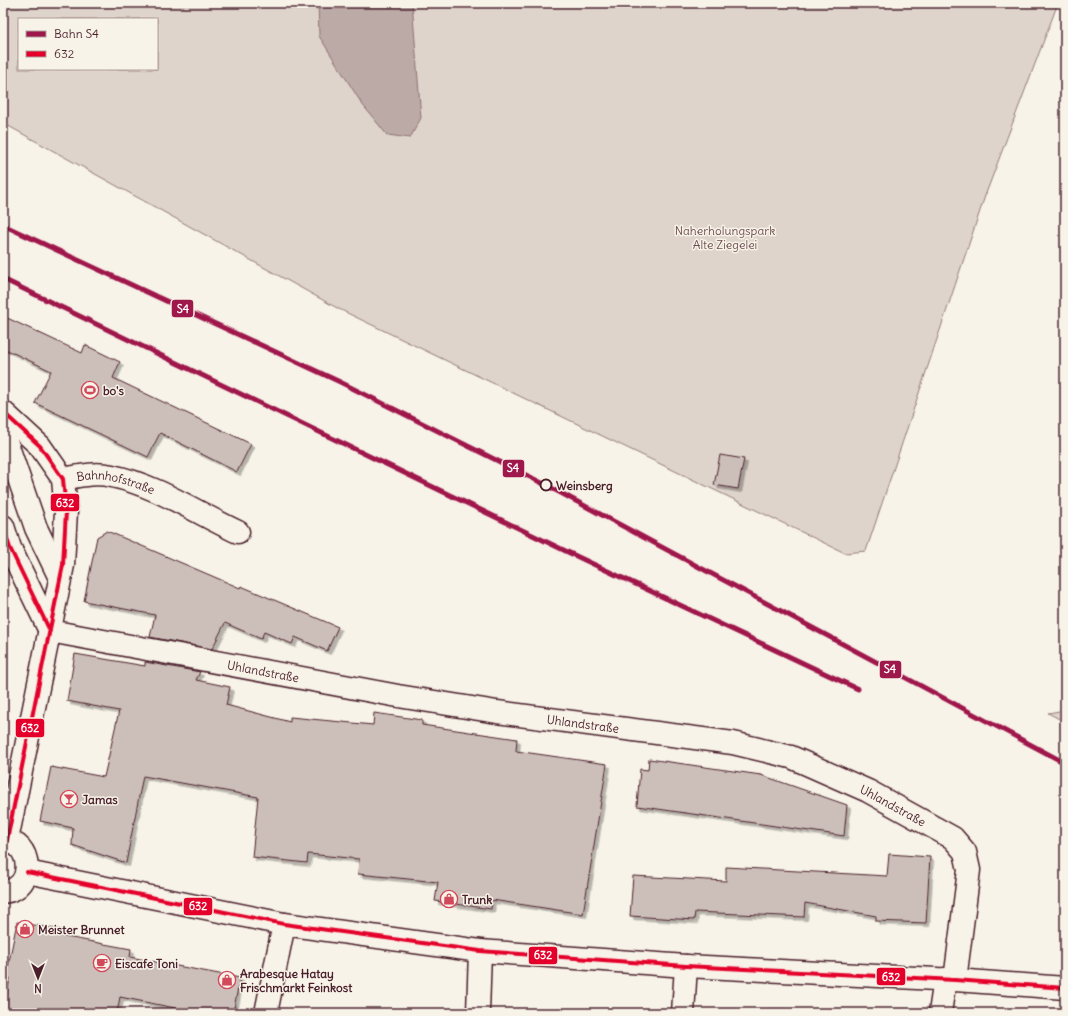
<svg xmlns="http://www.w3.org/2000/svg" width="1068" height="1016" viewBox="0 0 1068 1016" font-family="Delius,sans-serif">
<defs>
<filter id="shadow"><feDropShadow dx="3.5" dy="3.5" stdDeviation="0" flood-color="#0004"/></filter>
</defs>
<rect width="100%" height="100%" fill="#f7f3e8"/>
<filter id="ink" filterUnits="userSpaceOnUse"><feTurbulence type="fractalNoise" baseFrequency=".025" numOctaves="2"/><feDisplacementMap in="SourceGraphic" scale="8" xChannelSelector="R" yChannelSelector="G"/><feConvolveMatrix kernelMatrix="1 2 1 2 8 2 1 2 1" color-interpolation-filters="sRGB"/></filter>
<g filter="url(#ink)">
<path fill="#ded4cc" stroke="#947a7c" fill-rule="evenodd" d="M 3,3 L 1058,3 L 985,196 L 866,551 L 845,553 L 339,309 L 3,123 ZM 19,19 L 157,19 L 157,69 L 19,69 Z
M 1065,710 L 1065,722 L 1048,713 Z"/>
<path fill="#bcaaa7" stroke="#8e7275" d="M 318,3 L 412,3 L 421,118 L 410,138 L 387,135 L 362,104 L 319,36 Z"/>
<path fill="#ccbfb9" stroke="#4a1f2b" filter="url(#shadow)" d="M 3,316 L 82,353 L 85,345 L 120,362 L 113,378 L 251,444 L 237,472 L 160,433 L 148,457 L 35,403 L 51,371 L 3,348 Z
M 720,455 L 744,459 L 738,489 L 714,485 Z
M 107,531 L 240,588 L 241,586 L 338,627 L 327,651 L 295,637 L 292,644 L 264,632 L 261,639 L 225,623 L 212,649 L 150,637 L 155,615 L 84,601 L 97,537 Z
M 75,654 L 145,666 L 145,662 L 200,672 L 196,680 L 230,687 L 226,705 L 290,722 L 290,717 L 373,725 L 374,713 L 422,720 L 422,725 L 517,739 L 516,751 L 607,764 L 583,914 L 492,900 L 491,909 L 435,901 L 438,882 L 358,874 L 359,859 L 308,854 L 307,863 L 252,857 L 258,797 L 143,776 L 126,863 L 72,845 L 73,828 L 40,821 L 51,767 L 104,777 L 119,711 L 67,701 Z
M 649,759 L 761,775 L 847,805 L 844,836 L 637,806 L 640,769 L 648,770 Z
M 889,854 L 930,857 L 926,923 L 876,921 L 876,916 L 805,903 L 804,917 L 695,912 L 694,920 L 630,916 L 633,876 L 726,881 L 726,867 L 887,876 Z
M 17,922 L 62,930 L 61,936 L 131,949 L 130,957 L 240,978 L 233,1013 L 179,1013 L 180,1009 L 120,997 L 117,1013 L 3,1013 L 10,978 L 6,977 Z"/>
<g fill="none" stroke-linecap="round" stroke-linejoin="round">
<defs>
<g id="minor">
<path d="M 3,412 L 40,446 L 63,479 L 66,511 L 63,565 L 7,840"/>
<path d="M 3,432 L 36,528 L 60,578"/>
<path id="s1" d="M 63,479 C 79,476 95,472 112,476 C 156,485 197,513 238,532"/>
<path d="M 3,526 L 10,548 L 50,631"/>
<path id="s2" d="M 50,631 L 398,696 L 497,712 L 733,743 L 791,757 L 868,791 L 953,838 L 965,852 L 969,870 L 955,980"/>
<path d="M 3,841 C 31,839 38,889 3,892"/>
<path d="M 27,872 L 284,924 L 480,951 L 686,966 L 955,980 L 1065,988"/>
<path d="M 266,1013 L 284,924"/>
<path d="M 478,1013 L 480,951"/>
<path d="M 683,1013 L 686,966"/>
<path d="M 940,1013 L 945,979"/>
</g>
</defs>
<use href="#minor" stroke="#4a1f2b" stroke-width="25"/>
<use href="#minor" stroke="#f7f3e8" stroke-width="22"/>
<defs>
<path id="bus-1" d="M 3,412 L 40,446 L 63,479 L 66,511 L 63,565 L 7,840
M 3,526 L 10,548 L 50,631
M 27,872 L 284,924 L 480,951 L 686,966 L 955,980 L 1065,988"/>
</defs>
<use href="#bus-1" stroke="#f7f3e8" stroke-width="7"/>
<use href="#bus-1" stroke="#e4002b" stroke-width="4"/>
<defs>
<path id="rail-1" d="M 3,225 L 340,382 L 544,484 L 1065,763
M 3,279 L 576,556 L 858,689"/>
</defs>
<use href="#rail-1" stroke="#f7f3e8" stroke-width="8"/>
<use href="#rail-1" stroke="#9f184c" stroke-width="5"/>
</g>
</g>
<defs>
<symbol id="stadium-ring" viewBox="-11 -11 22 22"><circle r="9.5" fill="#f7f3e8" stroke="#d1495b" stroke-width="1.5"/><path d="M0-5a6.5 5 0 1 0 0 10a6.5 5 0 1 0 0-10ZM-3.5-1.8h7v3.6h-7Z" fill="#d1495b"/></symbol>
<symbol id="bar-ring" viewBox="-11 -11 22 22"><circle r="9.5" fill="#f7f3e8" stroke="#d1495b" stroke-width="1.5"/><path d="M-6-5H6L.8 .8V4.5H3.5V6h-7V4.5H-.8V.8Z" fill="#d1495b"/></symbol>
<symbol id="shop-ring" viewBox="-11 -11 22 22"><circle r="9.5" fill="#f7f3e8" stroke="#d1495b" stroke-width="1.5"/><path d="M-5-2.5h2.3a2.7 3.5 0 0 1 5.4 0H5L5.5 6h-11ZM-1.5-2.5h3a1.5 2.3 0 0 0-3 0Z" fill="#d1495b"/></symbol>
<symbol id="cafe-ring" viewBox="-11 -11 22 22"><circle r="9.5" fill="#f7f3e8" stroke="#d1495b" stroke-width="1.5"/><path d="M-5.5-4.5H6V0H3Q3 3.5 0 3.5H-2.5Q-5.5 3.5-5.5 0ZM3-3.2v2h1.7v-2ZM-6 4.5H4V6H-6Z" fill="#d1495b"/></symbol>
</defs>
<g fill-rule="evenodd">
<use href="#stadium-ring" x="80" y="380" width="20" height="20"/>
<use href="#bar-ring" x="59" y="789" width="20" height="20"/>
<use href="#shop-ring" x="439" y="889" width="20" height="20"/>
<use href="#shop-ring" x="15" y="919" width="20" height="20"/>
<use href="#cafe-ring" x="92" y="953" width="20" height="20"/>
<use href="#shop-ring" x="217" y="970" width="20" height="20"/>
</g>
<circle fill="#f7f3e8" stroke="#4a1f2b" stroke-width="2" cx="546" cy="485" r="5.5"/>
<g text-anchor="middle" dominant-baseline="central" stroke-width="3" stroke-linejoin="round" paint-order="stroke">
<g font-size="12" fill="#6f4c53" stroke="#f7f3e8">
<text x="725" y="230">Naherholungspark<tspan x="725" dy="14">Alte Ziegelei</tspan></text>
</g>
<g font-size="12" font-weight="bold" fill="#4a1f2b" stroke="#f7f3e8" text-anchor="start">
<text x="103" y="390">bo's</text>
<text x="82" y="799">Jamas</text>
<text x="462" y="899">Trunk</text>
<text x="38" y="929">Meister Brunnet</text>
<text x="115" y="963">Eiscafe Toni</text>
<text x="240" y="973">Arabesque Hatay<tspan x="240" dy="14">Frischmarkt Feinkost</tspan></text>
</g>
<g font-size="12" font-weight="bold" fill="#4a1f2b" stroke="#f7f3e8" text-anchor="start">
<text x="556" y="485">Weinsberg</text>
</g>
<g font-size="12" fill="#4a1f2b" stroke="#f7f3e8">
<text stroke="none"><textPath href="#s1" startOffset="54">Bahnhofstraße</textPath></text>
<text stroke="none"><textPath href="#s2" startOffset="217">Uhlandstraße</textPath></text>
<text stroke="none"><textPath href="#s2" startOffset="541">Uhlandstraße</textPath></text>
<text stroke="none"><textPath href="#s2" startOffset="865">Uhlandstraße</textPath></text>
</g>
</g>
<g stroke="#f7f3e8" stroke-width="1.5">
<rect x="171" y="299" width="23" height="19" rx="4" fill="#9f184c"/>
<rect x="502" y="459" width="23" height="19" rx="4" fill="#9f184c"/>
<rect x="50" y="493" width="30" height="19" rx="4" fill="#e4002b"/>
<rect x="879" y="660" width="23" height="19" rx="4" fill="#9f184c"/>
<rect x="15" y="718" width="30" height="20" rx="4" fill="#e4002b"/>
<rect x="183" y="897" width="30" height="19" rx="4" fill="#e4002b"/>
<rect x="528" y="946" width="30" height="19" rx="4" fill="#e4002b"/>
<rect x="876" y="967" width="30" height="19" rx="4" fill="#e4002b"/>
</g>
<g font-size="11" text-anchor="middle" font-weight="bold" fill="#fff">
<text x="183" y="313">S4</text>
<text x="513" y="472">S4</text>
<text x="65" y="507">632</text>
<text x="890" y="673">S4</text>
<text x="30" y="732">632</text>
<text x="198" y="910">632</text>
<text x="543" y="959">632</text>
<text x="891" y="981">632</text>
</g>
<rect width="1068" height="1016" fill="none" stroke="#f7f3e8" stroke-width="16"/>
<rect x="8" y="8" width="1052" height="1000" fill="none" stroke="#4a1f2b" stroke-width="1.5" filter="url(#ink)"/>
<rect x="18" y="18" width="140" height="52" fill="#f7f3e8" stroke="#b29e9c"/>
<rect x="26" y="31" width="20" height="6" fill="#9f184c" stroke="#b29e9c"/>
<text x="54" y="38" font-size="12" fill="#4a1f2b">Bahn S4</text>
<rect x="26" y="51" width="20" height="6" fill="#e4002b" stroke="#b29e9c"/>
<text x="54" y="58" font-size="12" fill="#4a1f2b">632</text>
<g transform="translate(38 978) rotate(180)" stroke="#f7f3e8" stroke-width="3" paint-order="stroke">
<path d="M0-3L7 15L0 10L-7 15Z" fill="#4a1f2b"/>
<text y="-6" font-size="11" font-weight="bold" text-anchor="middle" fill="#4a1f2b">N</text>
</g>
</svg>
